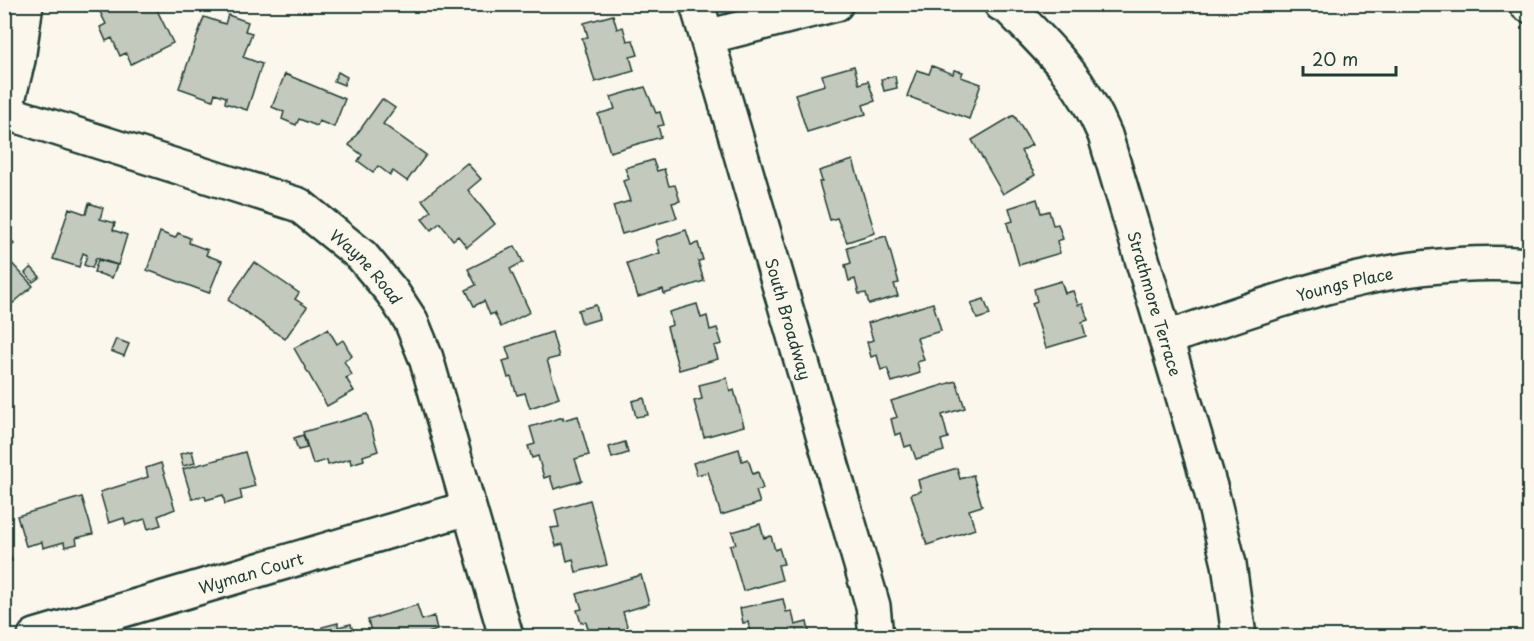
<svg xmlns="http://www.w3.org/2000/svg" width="1534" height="641" viewBox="0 0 1534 641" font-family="'Playpen Sans',sans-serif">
<rect width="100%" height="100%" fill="#fbf7ec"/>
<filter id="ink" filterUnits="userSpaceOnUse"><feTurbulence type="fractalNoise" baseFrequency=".0167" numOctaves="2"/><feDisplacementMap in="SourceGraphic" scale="12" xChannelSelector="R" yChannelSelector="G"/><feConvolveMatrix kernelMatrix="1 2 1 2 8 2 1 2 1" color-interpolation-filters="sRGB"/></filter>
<g filter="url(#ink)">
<path fill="#c4c9be" stroke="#1f3d34" stroke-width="1.5" d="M 109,4 L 154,4 L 173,43 L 131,64 L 126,53 L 120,56 L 112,38 L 106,41 L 100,27 L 106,24 L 99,10 Z
M 228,15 L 248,22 L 245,31 L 252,33 L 243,57 L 262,64 L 247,110 L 225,103 L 226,97 L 215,93 L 213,100 L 179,88 L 204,17 L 225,24 Z
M 613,15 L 617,29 L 623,27 L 627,41 L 633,40 L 638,55 L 630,57 L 634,71 L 595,82 L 582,38 L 588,37 L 584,23 Z
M 854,66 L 859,84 L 868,81 L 875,101 L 863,105 L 866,114 L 807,132 L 795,94 L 825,85 L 822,75 Z
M 932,66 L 953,74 L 954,70 L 963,72 L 961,77 L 981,84 L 969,119 L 907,96 L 917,70 L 929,74 Z
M 338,72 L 347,77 L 344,85 L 334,81 Z
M 285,74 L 345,99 L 334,127 L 319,121 L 317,126 L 299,119 L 296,125 L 282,119 L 284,112 L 272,107 Z
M 895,76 L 897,88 L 884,91 L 881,79 Z
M 645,87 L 656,113 L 660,112 L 664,125 L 658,126 L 661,137 L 610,152 L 598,114 L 615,109 L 611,97 Z
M 382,99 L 395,108 L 383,124 L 426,155 L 407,181 L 393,171 L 390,175 L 378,166 L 373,172 L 358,161 L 362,155 L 349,145 Z
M 1014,115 L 1032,145 L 1021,151 L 1035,175 L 1003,194 L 972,140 Z
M 653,160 L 657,171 L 664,169 L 669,186 L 675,185 L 680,201 L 672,203 L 677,218 L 622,234 L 613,206 L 630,201 L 623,181 L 629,179 L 625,168 Z
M 853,160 L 875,233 L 847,242 L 837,218 L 830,220 L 819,182 L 822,181 L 819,171 Z
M 467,163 L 481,179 L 468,190 L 495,224 L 467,247 L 458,236 L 453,240 L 440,223 L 431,230 L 422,219 L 431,211 L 422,200 Z
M 1037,199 L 1041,213 L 1049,211 L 1053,225 L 1058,224 L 1063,239 L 1057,241 L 1060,253 L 1019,265 L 1007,223 L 1013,221 L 1009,208 Z
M 89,203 L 103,208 L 100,219 L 115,223 L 113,230 L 127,235 L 118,265 L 96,258 L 92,268 L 84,265 L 87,255 L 83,253 L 79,267 L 53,259 L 69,208 L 86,214 Z
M 686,230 L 691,245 L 698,243 L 703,260 L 698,261 L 704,281 L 664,294 L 663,289 L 638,297 L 627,263 L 660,253 L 656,240 Z
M 160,232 L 175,238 L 178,233 L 190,238 L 189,243 L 208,250 L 206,255 L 222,261 L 209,293 L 147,270 Z
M 4,233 L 14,244 L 4,253 Z
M 886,236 L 899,283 L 894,284 L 898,296 L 869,304 L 866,293 L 859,294 L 855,279 L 849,281 L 845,265 L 851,263 L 847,247 Z
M 515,246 L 523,262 L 510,269 L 530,312 L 501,327 L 494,313 L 490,315 L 484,301 L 474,306 L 466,290 L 476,285 L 468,269 Z
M 4,255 L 33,286 L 12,304 L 4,295 Z
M 98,260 L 117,265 L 112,278 L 94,272 Z
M 254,262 L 299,293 L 295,299 L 307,307 L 285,339 L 228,300 Z
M 31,267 L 40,277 L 33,282 L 25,273 Z
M 1061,281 L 1065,293 L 1073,291 L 1078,305 L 1083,304 L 1088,320 L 1082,322 L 1086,336 L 1046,348 L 1032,303 L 1037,301 L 1034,289 Z
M 984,299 L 990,315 L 977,319 L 971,303 Z
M 933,303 L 941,331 L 917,338 L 924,360 L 917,362 L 920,373 L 892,382 L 887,368 L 881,370 L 877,355 L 871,357 L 867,342 L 873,340 L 868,323 Z
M 697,304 L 701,318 L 707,316 L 710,330 L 717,328 L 722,344 L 714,346 L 718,359 L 679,370 L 667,327 L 672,325 L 669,312 Z
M 596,305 L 599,319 L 582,324 L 578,310 Z
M 328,329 L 337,344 L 343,340 L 352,356 L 344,361 L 352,375 L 346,378 L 354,391 L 327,406 L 294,348 Z
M 552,332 L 559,357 L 547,360 L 559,398 L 530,408 L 525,393 L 517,395 L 511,377 L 508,378 L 503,361 L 510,359 L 506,347 Z
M 116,339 L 129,344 L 124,356 L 111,351 Z
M 727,378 L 730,392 L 734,390 L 744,426 L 704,437 L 694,401 L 702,399 L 699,385 Z
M 956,381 L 965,408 L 942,415 L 948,438 L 941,440 L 944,451 L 916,459 L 911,445 L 905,447 L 901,433 L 895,435 L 891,419 L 897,417 L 891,401 Z
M 644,398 L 648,415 L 636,417 L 632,401 Z
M 367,414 L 378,451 L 363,456 L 364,460 L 351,464 L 350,459 L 328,465 L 327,460 L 313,464 L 303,432 Z
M 578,416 L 589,455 L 575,459 L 582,481 L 554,489 L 550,476 L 544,478 L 538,456 L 532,458 L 528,446 L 535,444 L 530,427 L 563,417 L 563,420 Z
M 303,435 L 307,448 L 298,450 L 294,438 Z
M 625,442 L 628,453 L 612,458 L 609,447 Z
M 739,449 L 742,461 L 748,459 L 753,474 L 758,472 L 763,489 L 756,491 L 760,503 L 721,515 L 708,472 L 697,475 L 693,463 Z
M 192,451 L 195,463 L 183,466 L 180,454 Z
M 245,452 L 255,486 L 240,490 L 242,499 L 225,504 L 223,495 L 206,500 L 205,496 L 192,499 L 183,469 Z
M 161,463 L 175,509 L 158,516 L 161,525 L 148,529 L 145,519 L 126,525 L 124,518 L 109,523 L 100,492 L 148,477 L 146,468 Z
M 957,468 L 960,479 L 973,475 L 982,506 L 969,510 L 975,529 L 927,545 L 911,494 L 921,491 L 918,480 Z
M 82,497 L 93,534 L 76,538 L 77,544 L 65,547 L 64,542 L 43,548 L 42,542 L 26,546 L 17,516 Z
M 590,500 L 607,565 L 576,572 L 573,559 L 567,561 L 563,544 L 556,546 L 551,528 L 559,527 L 555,510 Z
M 760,524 L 764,538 L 771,536 L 775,550 L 779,548 L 784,564 L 778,565 L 782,580 L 743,591 L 730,546 L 736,544 L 732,532 Z
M 4,535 L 12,561 L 4,563 Z
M 641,575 L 649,604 L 623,612 L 630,636 L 590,636 L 586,622 L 581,623 L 577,610 L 582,609 L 577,594 Z
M 783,599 L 786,612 L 792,611 L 795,625 L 807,622 L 810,636 L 751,636 L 748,622 L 743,623 L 740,608 Z
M 417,605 L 422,620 L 434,616 L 437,630 L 425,634 L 425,636 L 387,636 L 385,631 L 372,635 L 368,620 Z
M 338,623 L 338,627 L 351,624 L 354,636 L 303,636 L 322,632 L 322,627 Z"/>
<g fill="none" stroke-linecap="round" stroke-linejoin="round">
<defs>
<g id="minor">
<path id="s1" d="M 697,4 L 873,606 L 876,636"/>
<path id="s2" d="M 1001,4 L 1009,8 C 1051,50 1082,80 1105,135 L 1211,490 L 1229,564 L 1239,636"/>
<path d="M 1526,4 L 1530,6"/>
<path d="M 707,37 L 836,4"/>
<path id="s3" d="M 5,112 L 299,205 L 362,256 L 392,292 L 411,321 L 426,358 L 506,636"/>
<path d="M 5,112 L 18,60 L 26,4"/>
<path id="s4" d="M 1167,338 C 1288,297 1398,255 1530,265"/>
<path id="s5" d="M 35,636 L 468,508"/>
</g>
</defs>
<use href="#minor" stroke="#1f3d34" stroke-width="38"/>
<use href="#minor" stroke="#fbf7ec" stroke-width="33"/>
</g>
</g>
<g text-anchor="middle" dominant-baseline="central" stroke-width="5" stroke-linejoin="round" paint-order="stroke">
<g font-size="16" fill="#1f3d34" stroke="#fbf7ec">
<text stroke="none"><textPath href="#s3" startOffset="400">Wayne Road</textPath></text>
<text stroke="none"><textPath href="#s4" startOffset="186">Youngs Place</textPath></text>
<text stroke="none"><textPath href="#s2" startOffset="345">Strathmore Terrace</textPath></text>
<text stroke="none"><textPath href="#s1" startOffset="328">South Broadway</textPath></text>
<text stroke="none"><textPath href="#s5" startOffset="225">Wyman Court</textPath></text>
</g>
</g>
<rect width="1534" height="641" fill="none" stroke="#fbf7ec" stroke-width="24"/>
<rect x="12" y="12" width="1510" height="617" fill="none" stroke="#1f3d34" stroke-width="2" filter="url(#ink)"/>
<path d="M1303 66v9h93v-9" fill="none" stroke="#1f3d34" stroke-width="3"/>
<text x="1312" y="66" font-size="18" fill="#1f3d34" stroke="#fbf7ec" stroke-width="4.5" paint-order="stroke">20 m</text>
</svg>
